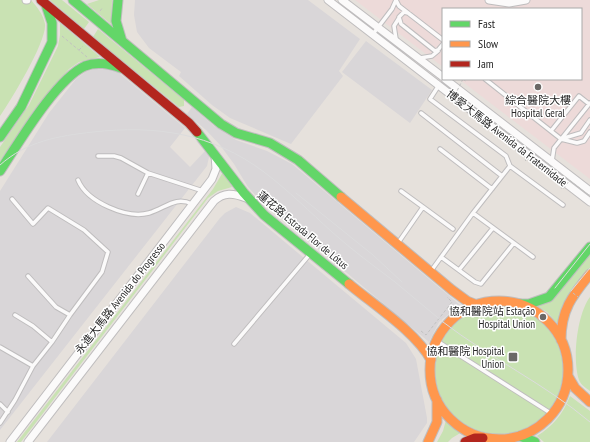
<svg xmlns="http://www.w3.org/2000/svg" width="590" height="442" viewBox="0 0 590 442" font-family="'PT Sans Narrow','Noto Sans SC',sans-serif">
<rect width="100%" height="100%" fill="#e6e1dc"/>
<path fill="#d9d6d8" d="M 135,0 L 308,0 L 360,39 L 339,71 L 343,76 L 291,144 L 230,118 L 212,105 L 179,76 L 181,72 L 149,48 L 137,32 L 134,15 Z
M 366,41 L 432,90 L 410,123 L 342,72 Z
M 101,68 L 114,69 L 185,128 L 170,147 L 190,167 L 205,151 L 196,141 L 203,144 L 208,149 L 209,157 L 207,166 L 0,430 L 0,191 L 49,113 L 76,79 L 87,71 Z
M 192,107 L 214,126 L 236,140 L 267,151 L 292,164 L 460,305 L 439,322 L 429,342 L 259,199 L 248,187 L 234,164 L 220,145 L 206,130 L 187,114 Z
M 236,207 L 250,213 L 406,343 L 416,359 L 427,418 L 427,423 L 414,442 L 47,442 L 220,218 L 225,213 Z"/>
<path fill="#eddad9" d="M 355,0 L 590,0 L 590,179 L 459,79 L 581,79 L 581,9 L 443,9 L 443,67 Z"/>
<path fill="#c9e2b3" d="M 0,0 L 31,0 C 37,7 43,14 45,24 C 47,41 11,100 0,116 Z
M 50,0 L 62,0 L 89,22 L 84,29 Z
M 99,0 L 112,0 L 111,24 L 87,4 Z
M 60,23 L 100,57 L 79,62 L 69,69 L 34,110 L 0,161 L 0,147 L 29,105 L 58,46 L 60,35 Z
M 98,29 L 184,100 L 184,106 L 179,107 L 93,37 Z
M 223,172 L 232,187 L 218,191 L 208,198 L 21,442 L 17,442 L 213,189 Z
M 590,250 L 590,269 L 557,323 L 547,312 L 535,305 Z
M 590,297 L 590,391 C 586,388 581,385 579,380 C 572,360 577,314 590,297 Z
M435 370a64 64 0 1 1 128 0a64 64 0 1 1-128 0Z
M 570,396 L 590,411 L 590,442 L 544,442 L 537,436 C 553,426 563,414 570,396 Z
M 446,420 L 462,432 L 452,438 L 448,442 L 437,442 L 443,431 Z"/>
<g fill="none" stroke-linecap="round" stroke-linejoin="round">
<defs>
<path id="lane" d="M 396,0 L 399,6 L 443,40
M 408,13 L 404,12 L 399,17 L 401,24 L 435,51 L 438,50 L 443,44
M 373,34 L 392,9 L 396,0
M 396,39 L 394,26 L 399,18
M 420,58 L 432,56 L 438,51
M 485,79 L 561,139 L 577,143 L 584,141 L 590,132
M 439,85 L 430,99 L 506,156 L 510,166 L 563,205
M 421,113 L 502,176
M 551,131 L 579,96 L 589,104
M 561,139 L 581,133 L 590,120
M 440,149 L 492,189
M 98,156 L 114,156 L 121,158 L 148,173 L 203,191
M 552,161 L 554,148 L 590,103
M 78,180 C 87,202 127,219 149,213 C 166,208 175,196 192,204
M 401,191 L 423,207
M 138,194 L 148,173
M 12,199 L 33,224 L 48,208 L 84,230 L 108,252 L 102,272 L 70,315
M 473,213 L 510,166
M 398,243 L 423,207 L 453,229
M 441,257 L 475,282 L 481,284 L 514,243
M 459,270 L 493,228
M 431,271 L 473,213 L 533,257
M 28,276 L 56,307 L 70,315 L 52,342
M 15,315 L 33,326 L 52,342 L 33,366
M 437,341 L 552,414
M 234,344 L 310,254
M 0,347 L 33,366 L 15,400 L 0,423
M 0,404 L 8,412"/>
<path id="street" d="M 26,0 L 27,0
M 328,0 L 590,202
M 342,0 L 443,77
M 489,0 L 509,3 L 526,0
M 445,79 L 590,191
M 10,442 L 212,179 L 216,169 L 215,155
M 28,442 L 214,201 C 224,192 233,193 246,198"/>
<path id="fast" d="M 73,0 L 221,124 L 236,133 L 270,143 L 298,160 L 341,197
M 118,0 L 116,21 L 122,41
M 197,132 L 244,193 L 264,215 L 349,284
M 0,137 L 21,107 L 52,42 L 52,23 L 46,5
M 0,171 C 18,144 56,79 85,66 C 97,61 109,64 121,68
M 519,304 L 529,304 L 549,297 L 590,247
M 520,436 L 535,442"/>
<path id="slow" d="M 341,197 L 452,290 L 467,301 L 477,305
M 349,284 C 374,305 416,332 431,360
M430 370a69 69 0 1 1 138 0a69 69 0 1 1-138 0Z
M 561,340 C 561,310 572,296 590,274
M 568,376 L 575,388 L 590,402
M 428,442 L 437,422 L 437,400"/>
<path id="jam" d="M 41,0 L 189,123 L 197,132
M 465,442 L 475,438 L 483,438"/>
</defs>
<use href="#lane" stroke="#bfbdbe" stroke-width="5.5"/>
<use href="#street" stroke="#bfbdbe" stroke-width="9"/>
<use href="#fast" stroke="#bfbdbe" stroke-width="11"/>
<use href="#slow" stroke="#bfbdbe" stroke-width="11"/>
<use href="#jam" stroke="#bfbdbe" stroke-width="11"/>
<path stroke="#c2c2c1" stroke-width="1" stroke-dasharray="3 2" stroke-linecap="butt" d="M 100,11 L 103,7
M 62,36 L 87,57
M 79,50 L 83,46
M 463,79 L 467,82
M 421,331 L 426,335 L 452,302 L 447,297"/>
<use href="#lane" stroke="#fbfafa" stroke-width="3.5"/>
<use href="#street" stroke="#fbfafa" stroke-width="7"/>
<use href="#fast" stroke="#63d668" stroke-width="9"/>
<use href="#slow" stroke="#ff974d" stroke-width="9"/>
<use href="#jam" stroke="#b3261e" stroke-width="9"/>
<path stroke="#dcdcdd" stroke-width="1" d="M 0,165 C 27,141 58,136 93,132 C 156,125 212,133 264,172 C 289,191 310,212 332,232 C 352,250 374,266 395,282 C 411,295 427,309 443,322 C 490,358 545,384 590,422
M 296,193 L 373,255 L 402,282
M 555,288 L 590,244
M 571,291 L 590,268"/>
<path stroke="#c2c2c1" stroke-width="1" stroke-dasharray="3 2" stroke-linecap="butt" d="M 463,79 L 456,93 L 590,196
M 458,96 L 453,103 L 456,105 L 459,101
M 486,121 L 482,126 L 483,127 L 489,119
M 529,155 L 525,160 L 526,161 L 533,153
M 565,182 L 561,188 L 563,189 L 569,181
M 573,293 L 578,297"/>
</g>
<g fill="#6a6866" stroke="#fff" stroke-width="1.5">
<circle cx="538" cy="87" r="4"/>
<circle cx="543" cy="317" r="4"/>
<rect x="508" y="352" width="10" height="10" rx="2"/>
</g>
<g text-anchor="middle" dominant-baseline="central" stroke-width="3" stroke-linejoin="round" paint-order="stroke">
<g font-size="11" fill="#272727" stroke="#fff" text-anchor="end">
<text x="538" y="100" text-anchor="middle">綜合醫院大樓<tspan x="538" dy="13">Hospital Geral</tspan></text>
<text x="535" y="311">協和醫院站 Estação<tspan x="535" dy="13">Hospital Union</tspan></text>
<text x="504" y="351">協和醫院 Hospital<tspan x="504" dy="13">Union</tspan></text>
</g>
<g font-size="11" fill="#272727" stroke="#fff">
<text transform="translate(507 138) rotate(38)">博愛大馬路 Avenida da Fraternidade</text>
<text transform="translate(303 230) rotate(40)">蓮花路 Estrada Flor de Lótus</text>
<text transform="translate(120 298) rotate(-52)">永進大馬路 Avenida do Progresso</text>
</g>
</g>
<rect x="442" y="8" width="140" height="72" fill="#ffffff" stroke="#a9a9a9"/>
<rect x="450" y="21" width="20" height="6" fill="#63d668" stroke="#a9a9a9"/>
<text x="478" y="28" font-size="12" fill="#272727">Fast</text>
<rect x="450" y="41" width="20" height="6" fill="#ff974d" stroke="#a9a9a9"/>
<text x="478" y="48" font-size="12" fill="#272727">Slow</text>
<rect x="450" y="61" width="20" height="6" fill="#b3261e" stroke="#a9a9a9"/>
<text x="478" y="68" font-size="12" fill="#272727">Jam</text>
</svg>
